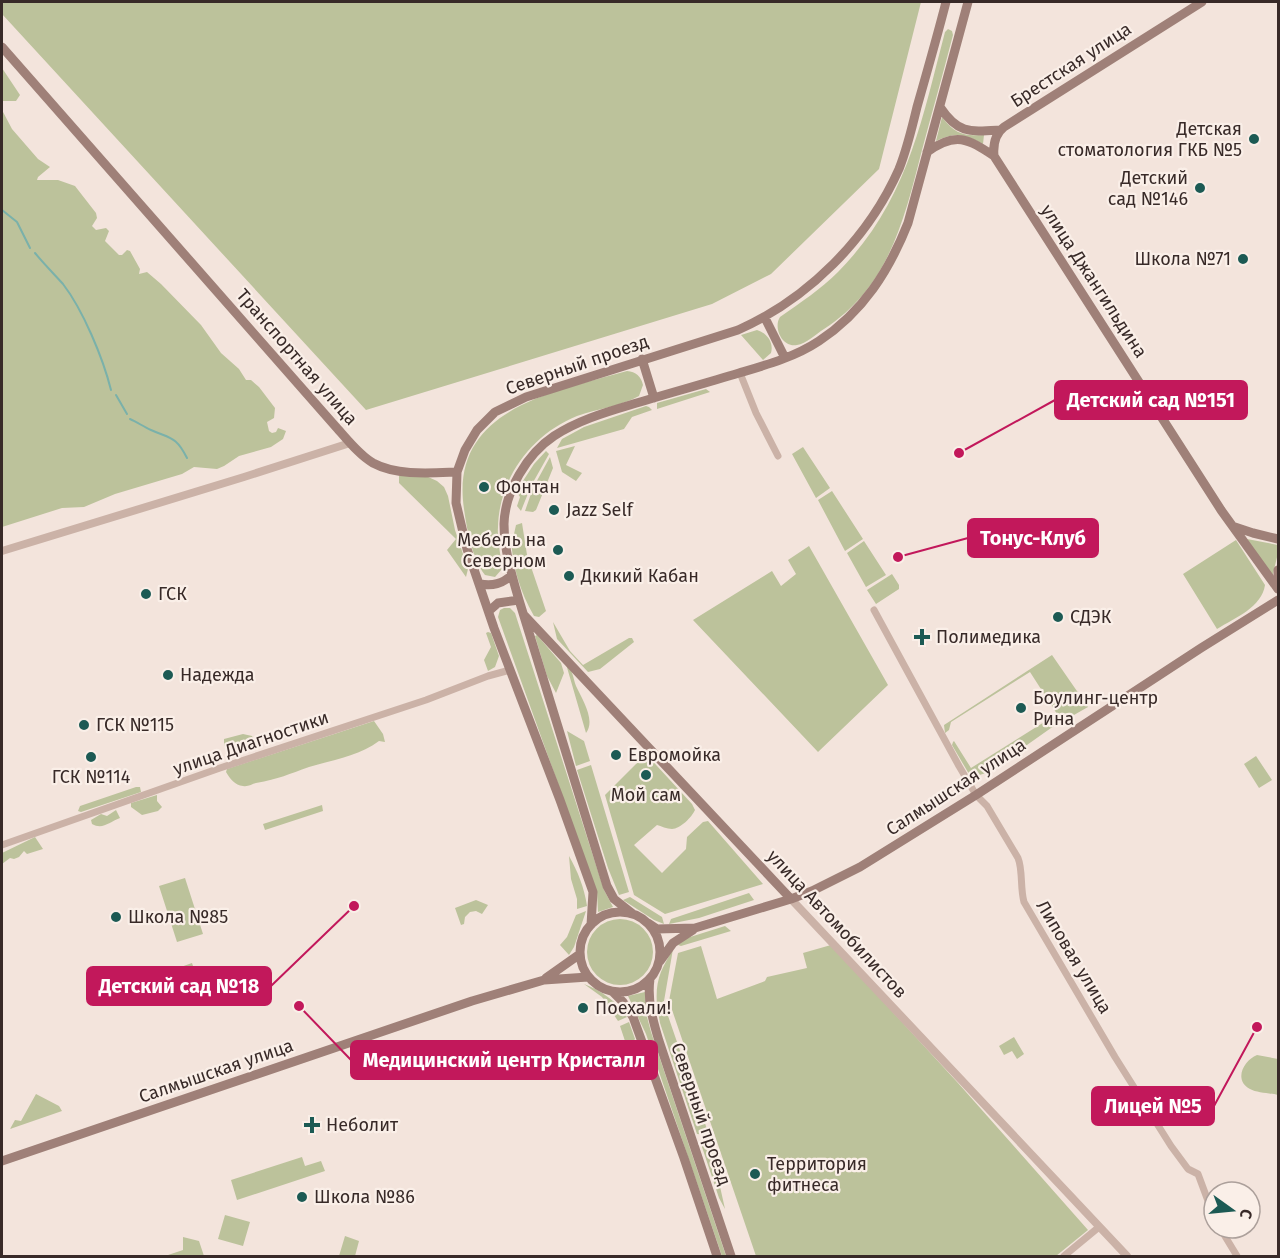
<svg xmlns="http://www.w3.org/2000/svg" width="1280" height="1258" viewBox="0 0 1280 1258" font-family="'Fira Sans',sans-serif">
<rect width="100%" height="100%" fill="#f3e4dc"/>
<path fill="#bcc29b" d="M 2,2 L 921,2 L 879,169 L 771,274 L 712,304 L 366,410 L 2,14 Z
M 948,29 L 952,31 L 953,35 C 943,74 932,112 922,150 C 904,220 889,287 824,329 C 816,334 806,344 797,345 C 782,348 773,327 780,317 C 800,303 821,289 838,272 C 907,202 921,123 945,32 Z
M 2,68 L 20,95 L 16,101 L 2,101 Z
M 2,110 L 12,129 L 38,159 L 50,167 L 38,177 L 37,180 L 58,180 L 75,186 L 96,213 L 97,218 L 92,226 L 96,230 L 106,228 L 109,231 L 105,241 L 119,255 L 122,255 L 127,250 L 130,251 L 140,269 L 139,274 L 147,272 L 161,284 L 201,325 L 221,353 L 239,369 L 246,380 L 251,380 L 259,387 L 275,408 L 274,418 L 267,422 L 269,431 L 272,433 L 276,432 L 278,428 L 286,431 L 283,439 L 271,447 L 239,456 L 224,466 L 217,469 L 194,467 L 182,474 L 115,494 L 84,507 L 62,508 L 2,527 Z
M 942,117 C 955,134 963,136 984,135 L 983,144 C 965,134 954,132 936,141 Z
M 757,330 C 767,333 774,342 771,353 L 763,360 L 741,335 Z
M 627,371 C 636,372 641,376 643,385 L 639,396 C 621,406 597,409 577,416 C 532,434 499,478 498,527 C 497,541 501,555 502,569 L 495,577 L 485,575 C 472,558 467,530 464,509 C 449,408 554,392 627,371 Z
M 706,389 L 710,392 L 657,409 L 657,403 Z
M 646,406 L 649,407 L 652,410 L 632,417 L 624,429 L 557,448 L 562,439 L 584,427 Z
M 575,446 L 566,465 L 582,473 L 576,481 L 562,472 L 556,451 Z
M 803,447 L 830,488 L 816,498 L 792,454 Z
M 546,451 L 549,454 L 531,486 L 521,511 L 517,506 L 520,497 L 518,494 L 521,484 L 534,464 Z
M 550,457 L 553,468 L 536,510 L 533,512 L 525,511 L 533,488 Z
M 399,476 L 426,476 L 437,481 L 444,487 L 448,496 L 455,530 L 468,569 L 466,577 L 447,550 L 456,539 L 399,483 Z
M 832,491 L 863,539 L 845,551 L 818,500 Z
M 522,523 L 527,555 L 546,611 L 539,617 L 534,616 C 520,592 512,565 511,537 L 514,534 L 516,525 Z
M 1247,539 L 1278,545 L 1278,553 L 1272,578 Z
M 1236,540 L 1265,585 C 1262,607 1235,618 1217,629 L 1183,574 Z
M 864,541 L 886,575 L 866,587 L 847,553 Z
M 809,546 L 888,685 L 818,752 L 693,620 L 772,571 L 781,586 L 796,574 L 788,560 Z
M 892,574 L 899,585 L 899,589 L 876,604 L 867,590 Z
M 504,608 L 510,608 L 515,613 L 604,890 L 613,907 L 598,912 L 597,892 L 498,617 L 500,610 Z
M 553,622 L 570,651 L 583,665 L 629,638 L 632,638 L 634,642 L 600,669 L 588,672 L 557,639 Z
M 488,632 L 491,633 L 499,656 L 495,667 L 488,671 L 484,660 L 491,647 L 486,633 Z
M 537,635 L 561,663 L 564,673 L 556,693 L 547,676 L 535,636 Z
M 1052,655 L 1088,707 L 1051,728 L 989,772 L 973,777 L 969,774 L 952,745 L 953,742 L 954,741 L 971,768 L 1057,714 L 1030,672 L 951,722 L 949,730 L 945,733 L 944,725 Z
M 566,664 C 573,670 573,678 576,686 C 582,699 596,720 586,733 Z
M 374,721 L 383,734 L 385,742 L 379,741 C 359,756 332,760 309,767 C 289,774 279,779 256,783 C 252,784 248,787 243,786 C 235,785 230,779 226,772 L 227,769 Z
M 567,731 L 584,741 L 590,761 L 576,766 Z
M 243,734 L 252,736 L 256,744 L 250,749 L 232,758 L 224,745 L 224,739 Z
M 646,754 L 692,804 L 695,810 C 692,817 680,829 672,829 C 667,829 661,826 657,825 L 634,845 L 662,873 L 686,849 L 687,837 L 703,822 L 708,821 L 763,884 L 665,914 L 634,895 L 605,795 Z
M 1256,756 L 1272,780 L 1259,788 L 1244,764 Z
M 591,765 L 629,892 L 619,895 L 608,868 L 577,770 Z
M 136,787 L 140,787 L 141,792 L 81,812 L 78,811 L 80,806 Z
M 157,795 L 157,801 L 162,807 L 158,811 L 142,815 L 131,807 L 131,803 Z
M 322,805 L 323,811 L 265,830 L 263,824 Z
M 116,810 L 120,818 C 109,822 103,830 92,824 L 91,820 L 101,814 L 107,816 Z
M 35,837 L 43,849 L 27,854 L 24,851 L 19,857 L 14,859 L 10,858 L 2,864 L 2,853 Z
M 569,856 C 578,872 584,887 587,906 L 577,909 L 577,899 L 571,879 Z
M 185,878 L 203,934 L 177,942 L 159,886 Z
M 749,893 L 754,900 L 699,918 L 669,924 L 671,919 Z
M 630,897 L 662,917 L 664,924 L 654,920 L 623,900 Z
M 476,900 L 488,905 L 482,914 L 476,911 L 470,912 L 465,917 L 464,924 L 461,925 L 455,908 Z
M 586,911 L 574,947 L 569,955 L 560,945 L 567,937 L 576,915 Z
M587 952a33 33 0 1 1 66 0a33 33 0 1 1-66 0Z
M 725,926 L 731,931 L 681,946 L 678,945 L 687,938 Z
M 831,945 L 958,1083 L 1088,1230 L 1056,1256 L 756,1256 L 669,1001 L 678,953 L 701,946 L 717,999 L 765,981 L 767,977 L 807,968 L 803,953 Z
M 673,949 L 664,1001 L 657,1005 C 655,980 661,970 673,949 Z
M 192,963 L 199,984 L 157,999 L 150,978 Z
M 584,984 C 602,991 616,1001 627,1017 L 618,1021 L 602,997 Z
M 645,992 L 647,1017 L 651,1032 L 726,1256 L 722,1256 L 646,1034 L 628,996 Z
M 663,1008 L 666,1010 L 709,1135 L 697,1134 L 660,1023 L 658,1011 Z
M 629,1022 L 635,1039 L 631,1044 L 633,1049 L 628,1050 L 620,1026 Z
M 1014,1037 L 1024,1054 L 1017,1059 L 1012,1051 L 1004,1055 L 999,1046 Z
M 1257,1055 L 1278,1059 L 1278,1095 C 1270,1093 1257,1093 1250,1089 C 1233,1080 1244,1060 1257,1055 Z
M 36,1094 L 59,1106 L 62,1111 L 10,1129 L 15,1120 L 21,1121 Z
M 701,1144 L 711,1146 L 725,1209 L 719,1198 Z
M 302,1157 L 305,1166 L 321,1161 L 325,1171 L 237,1200 L 231,1180 Z
M 225,1215 L 250,1222 L 243,1246 L 218,1239 Z
M 345,1236 L 359,1241 L 355,1256 L 339,1256 Z
M 183,1237 L 199,1241 L 204,1256 L 165,1256 L 183,1250 Z"/>
<g fill="none" stroke-linecap="round" stroke-linejoin="round">
<path stroke="#7ab1aa" stroke-width="2" d="M 2,210 L 17,222 L 30,248
M 35,253 C 44,264 54,274 63,284 C 83,310 103,358 111,390
M 116,395 L 127,414
M 130,419 C 137,422 144,427 151,430 C 171,439 176,436 187,458"/>
<path stroke="#cbb2a7" stroke-width="7" d="M 740,373 L 756,413 L 778,456
M 874,610 L 959,766 L 976,795 L 987,806 L 1018,858 C 1023,870 1020,888 1024,902 L 1115,1057 L 1171,1146 L 1188,1169 L 1198,1174 L 1214,1217
M 2,845 L 220,768 L 426,700 L 488,676 L 510,670
M 1220,1228 L 1237,1256
M 1064,1256 L 1099,1227"/>
<path stroke="#cbb2a7" stroke-width="8" d="M 2,551 L 244,477 L 350,443
M 791,899 L 1127,1256"/>
<path stroke="#9f8078" stroke-width="9" d="M 1202,2 L 1004,127 C 995,134 993,145 994,156 L 1221,510 L 1278,589
M 2,47 L 336,427 C 347,439 359,455 373,463 C 397,476 431,473 457,472
M 940,107 C 958,134 970,132 1000,130
M 927,152 C 956,131 968,139 994,156
M 765,318 L 785,358
M 642,359 L 654,398
M 1235,527 L 1253,533 L 1278,539
M 1278,570 L 1278,582
M 480,584 C 493,586 502,584 512,575
M 489,611 L 498,603 L 519,600
M 524,615 L 791,899
M580 952a40 40 0 1 1 80 0a40 40 0 1 1-80 0Z
M 633,914 L 614,899 L 607,886 L 519,600 C 512,576 504,550 504,524 C 505,491 527,454 554,436 C 577,421 603,413 630,405 C 666,394 703,384 739,373 C 766,365 795,357 819,341 C 863,312 889,271 908,223 L 968,2
M 648,923 L 657,929 L 695,928 L 791,899 L 812,891 L 860,867 L 976,795 L 1201,648 L 1278,600
M 591,925 L 593,892 L 560,800 L 494,628 L 467,549 L 456,503 L 457,472 L 465,450 L 477,430 L 495,412 L 526,397 L 738,330 C 808,299 868,239 899,169 C 907,149 912,128 917,107 C 927,72 937,37 946,2
M 660,961 L 673,943 L 693,930
M 546,978 L 580,954
M 650,979 C 647,1001 653,1021 659,1041 L 731,1256
M 613,992 L 623,1002 L 633,1017 L 684,1158 L 717,1256
M 2,1161 L 472,1001 L 544,980 L 588,977"/>
</g>
<g fill="#1c5a54" stroke="#faefe8" stroke-width="2">
<circle cx="1254" cy="139" r="6"/>
<circle cx="1200" cy="188" r="6"/>
<circle cx="1243" cy="259" r="6"/>
<circle cx="484" cy="487" r="6"/>
<circle cx="554" cy="510" r="6"/>
<circle cx="558" cy="550" r="6"/>
<circle cx="569" cy="576" r="6"/>
<circle cx="146" cy="594" r="6"/>
<circle cx="1058" cy="617" r="6"/>
<path d="M919 628h6v6h6v6h-6v6h-6v-6h-6v-6h6z"/>
<circle cx="168" cy="675" r="6"/>
<circle cx="1021" cy="708" r="6"/>
<circle cx="84" cy="725" r="6"/>
<circle cx="616" cy="755" r="6"/>
<circle cx="91" cy="757" r="6"/>
<circle cx="646" cy="775" r="6"/>
<circle cx="116" cy="917" r="6"/>
<circle cx="583" cy="1008" r="6"/>
<path d="M309 1116h6v6h6v6h-6v6h-6v-6h-6v-6h6z"/>
<circle cx="755" cy="1174" r="6"/>
<circle cx="302" cy="1197" r="6"/>
</g>
<g text-anchor="middle" dominant-baseline="central" stroke-width="4.5" stroke-linejoin="round" paint-order="stroke">
<g font-size="18" fill="#382a28" stroke="#faefe8">
<text transform="translate(1071 65) rotate(-33)">Брестская улица</text>
<text transform="translate(1094 281) rotate(57)">улица Джангильдина</text>
<text transform="translate(297 357) rotate(49)">Транспортная улица</text>
<text transform="translate(577 365) rotate(-19)">Северный проезд</text>
<text transform="translate(251 743) rotate(-19)">улица Диагностики</text>
<text transform="translate(956 787) rotate(-33)">Салмышская улица</text>
<text transform="translate(837 924) rotate(47)">улица Автомобилистов</text>
<text transform="translate(1074 957) rotate(59)">Липовая улица</text>
<text transform="translate(216 1071) rotate(-19)">Салмышская улица</text>
<text transform="translate(701 1114) rotate(71)">Северный проезд</text>
</g>
<g font-size="18" fill="#382a28" stroke="#faefe8" text-anchor="start">
<text x="1242" y="129" text-anchor="end">Детская<tspan x="1242" dy="21">стоматология ГКБ №5</tspan></text>
<text x="1188" y="178" text-anchor="end">Детский<tspan x="1188" dy="21">сад №146</tspan></text>
<text x="1231" y="259" text-anchor="end">Школа №71</text>
<text x="496" y="487">Фонтан</text>
<text x="566" y="510">Jazz Self</text>
<text x="546" y="540" text-anchor="end">Мебель на<tspan x="546" dy="21">Северном</tspan></text>
<text x="581" y="576">Дкикий Кабан</text>
<text x="158" y="594">ГСК</text>
<text x="1070" y="617">СДЭК</text>
<text x="936" y="637">Полимедика</text>
<text x="180" y="675">Надежда</text>
<text x="1033" y="698">Боулинг-центр<tspan x="1033" dy="21">Рина</tspan></text>
<text x="96" y="725">ГСК №115</text>
<text x="628" y="755">Евромойка</text>
<text x="91" y="777" text-anchor="middle">ГСК №114</text>
<text x="646" y="795" text-anchor="middle">Мой сам</text>
<text x="128" y="917">Школа №85</text>
<text x="595" y="1008">Поехали!</text>
<text x="326" y="1125">Неболит</text>
<text x="767" y="1164">Территория<tspan x="767" dy="21">фитнеса</tspan></text>
<text x="314" y="1197">Школа №86</text>
</g>
</g>
<path fill="none" stroke="#c2185b" stroke-width="2" d="M959 453L1055 400M898 557L968 538M354 906L271 986M299 1006L351 1060M1257 1027L1214 1106"/>
<g fill="#c2185b" stroke="#faefe8" stroke-width="2">
<circle cx="959" cy="453" r="6"/>
<circle cx="898" cy="557" r="6"/>
<circle cx="354" cy="906" r="6"/>
<circle cx="299" cy="1006" r="6"/>
<circle cx="1257" cy="1027" r="6"/>
</g>
<g fill="#c2185b" stroke="#c2185b" stroke-width="2">
<rect x="1055" y="381" width="192" height="38" rx="6"/>
<rect x="968" y="519" width="130" height="38" rx="6"/>
<rect x="87" y="967" width="184" height="38" rx="6"/>
<rect x="351" y="1041" width="306" height="38" rx="6"/>
<rect x="1092" y="1087" width="122" height="38" rx="6"/>
</g>
<g font-size="20" text-anchor="middle" font-weight="bold" fill="#fff">
<text x="1151" y="407">Детский сад №151</text>
<text x="1033" y="545">Тонус-Клуб</text>
<text x="179" y="993">Детский сад №18</text>
<text x="504" y="1067">Медицинский центр Кристалл</text>
<text x="1153" y="1113">Лицей №5</text>
</g>
<rect width="1280" height="1258" fill="none" stroke="#382a28" stroke-width="6"/>
<g transform="translate(1232 1210) rotate(105)"><circle r="28" fill="#faefe8" stroke="#aca09b" stroke-width="1.5"/>
<path d="M0-4.5L10 22L0 15L-10 22Z" fill="#1c5a54"/>
<text y="-9" font-size="16" font-weight="bold" text-anchor="middle" fill="#382a28">С</text>
</g>
</svg>
